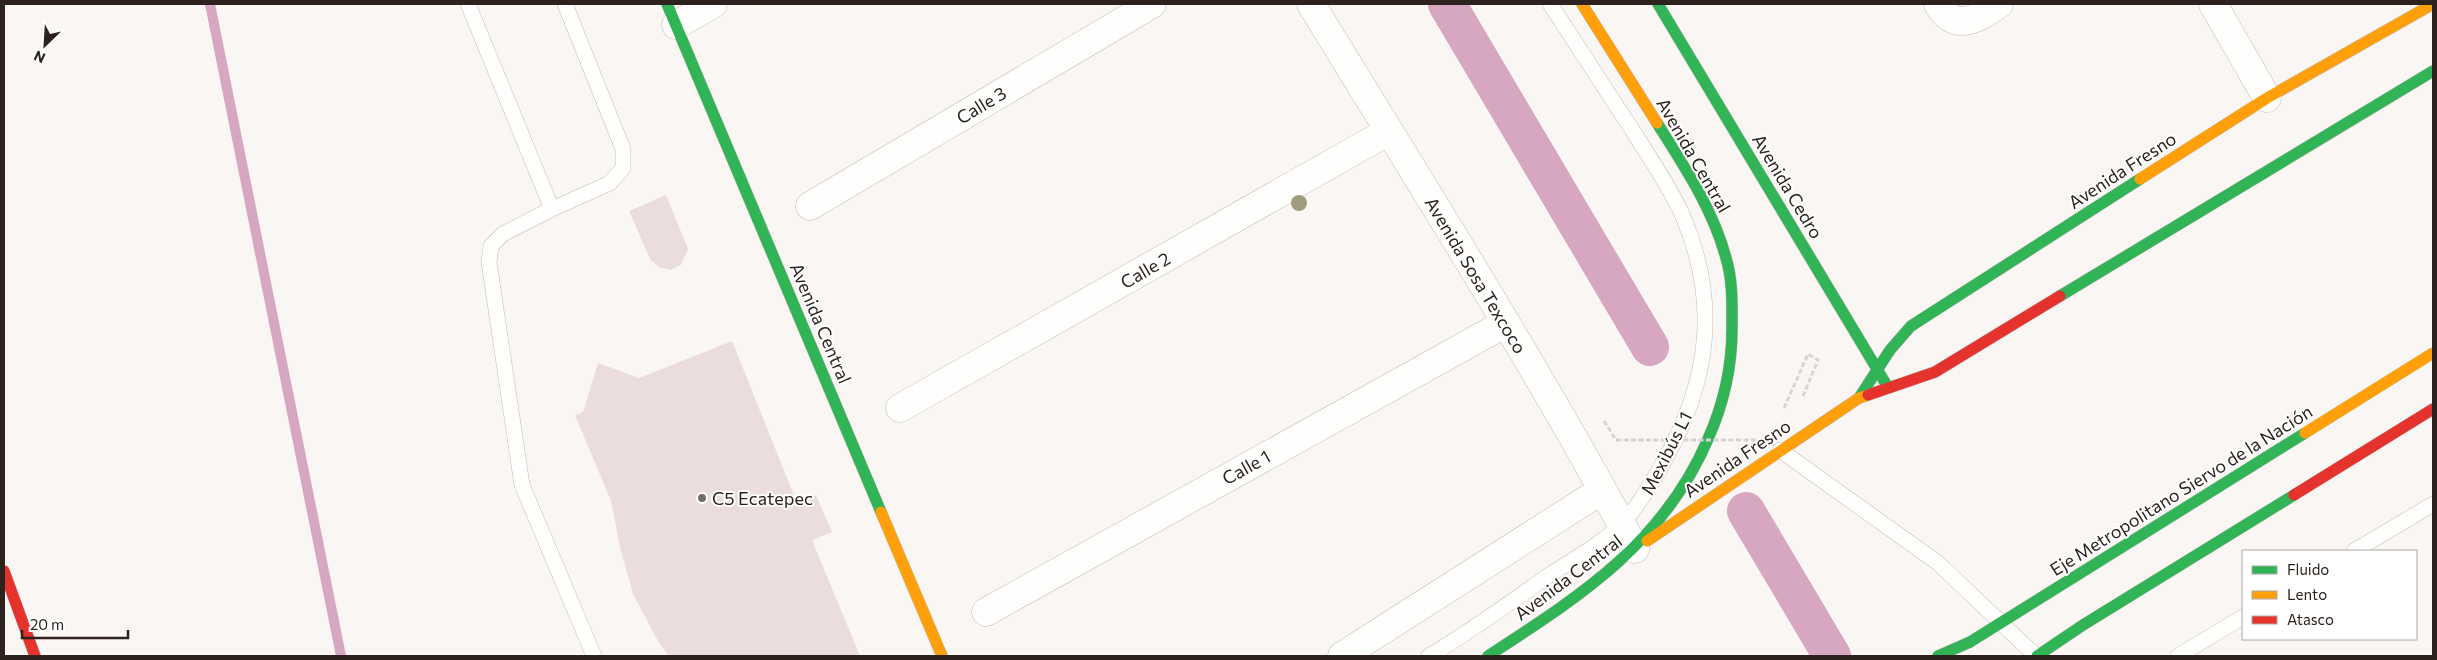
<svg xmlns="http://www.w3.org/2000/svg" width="2437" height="660" viewBox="0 0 2437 660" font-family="Commissioner,sans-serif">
<rect width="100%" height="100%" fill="#f9f6f4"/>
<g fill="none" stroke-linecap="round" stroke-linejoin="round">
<path stroke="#d7a6c0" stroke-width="10" d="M 210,4 L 341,656"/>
<path stroke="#d7a6c0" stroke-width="38" d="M 1447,4 L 1650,347
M 1746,511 L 1832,656"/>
</g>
<path fill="#ecdddd" d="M 666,195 L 688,249 L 681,265 L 670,270 L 659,267 L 650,259 L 629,211 Z
M 732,341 L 797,503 L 816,495 L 832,532 L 812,540 L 860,656 L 669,656 L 659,643 L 633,594 L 620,547 L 611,501 L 575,415 L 583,412 L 598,363 L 639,378 Z"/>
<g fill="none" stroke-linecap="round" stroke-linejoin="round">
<defs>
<path id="lane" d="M 468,4 L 552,209
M 565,4 L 623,149 L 623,168 L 610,183 L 552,209 L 503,234 L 491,246 L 489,262 L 522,485 L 594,656
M 1780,450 L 1938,563 L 2036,656
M 2354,551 L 2433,504
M 1429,656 C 1470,632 1509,603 1548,576 C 1575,558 1606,542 1627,518 C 1642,501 1652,482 1663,463 C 1710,381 1720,300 1681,212 C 1668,184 1649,157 1633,131 C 1605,89 1578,46 1550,4
M 2178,656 L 2243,617"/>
<path id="street" d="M 1311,4 C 1421,184 1535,363 1635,549
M 1938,4 C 1956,34 1978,18 1999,4
M 2213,4 L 2267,98
M 676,25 L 713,4
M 810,206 L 1152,4
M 900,408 L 1389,131
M 986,612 L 1506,323
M 1342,656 L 1602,490"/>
<path id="fast" d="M 667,4 L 881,512
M 1658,4 L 1886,384
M 2060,296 L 2433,71
M 1859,398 L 1890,350 L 1911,326 L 2140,179
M 1488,656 C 1580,596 1663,544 1708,439 C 1724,403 1732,369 1732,329 C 1732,305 1733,281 1726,258 C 1713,209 1684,166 1657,123
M 1938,656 L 1970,642
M 2037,656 L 2083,625 L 2294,495"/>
<path id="slow" d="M 1582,4 L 1657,123
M 2140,179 L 2267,98 L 2433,4
M 881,512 L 942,656
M 1647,541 L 1859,398 L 1868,395"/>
<path id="jam" d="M 1868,395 L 1935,372 L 2060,296
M 2294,495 L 2433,409
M 4,571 L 35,656"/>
</defs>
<use href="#lane" stroke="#c3bcb8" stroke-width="16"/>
<use href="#street" stroke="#c3bcb8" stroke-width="29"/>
<use href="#fast" stroke="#c3bcb8" stroke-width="12"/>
<use href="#slow" stroke="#c3bcb8" stroke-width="12"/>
<use href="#jam" stroke="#c3bcb8" stroke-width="12"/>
<path stroke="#d6d5d5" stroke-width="3" stroke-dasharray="5 2.5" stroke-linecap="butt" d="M 1784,408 L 1808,354 L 1818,360 L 1803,396
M 1604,421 L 1616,440"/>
<use href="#lane" stroke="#fefefd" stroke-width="15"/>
<use href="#street" stroke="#fefefd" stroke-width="28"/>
<use href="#fast" stroke="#30b455" stroke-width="11"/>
<use href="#slow" stroke="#ff9f0a" stroke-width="11"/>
<use href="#jam" stroke="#e5322d" stroke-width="11"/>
<defs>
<path id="fast-bridge" d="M 1970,642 L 2305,433"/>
<path id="slow-bridge" d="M 2305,433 L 2433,353"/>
</defs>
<use href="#fast-bridge" stroke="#d3d0ce" stroke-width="12" stroke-linecap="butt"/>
<use href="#slow-bridge" stroke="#d3d0ce" stroke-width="12" stroke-linecap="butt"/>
<path stroke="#d6d5d5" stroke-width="3" stroke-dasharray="5 2.5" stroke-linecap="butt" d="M 1616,440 L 1770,440"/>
<use href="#fast-bridge" stroke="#30b455" stroke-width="11"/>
<use href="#slow-bridge" stroke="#ff9f0a" stroke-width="11"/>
</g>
<circle fill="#a09d7e" cx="1299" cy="203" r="8"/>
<circle fill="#746c68" stroke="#fff" stroke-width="2" cx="702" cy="498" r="5"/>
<g text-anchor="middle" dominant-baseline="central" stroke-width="4" stroke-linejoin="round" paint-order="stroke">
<g font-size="18" fill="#2d221d" stroke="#fff">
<text transform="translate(981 105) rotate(-31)">Calle 3</text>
<text transform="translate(1694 155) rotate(60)">Avenida Central</text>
<text transform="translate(2122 170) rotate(-33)">Avenida Fresno</text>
<text transform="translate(1788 186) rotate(59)">Avenida Cedro</text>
<text transform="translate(1145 270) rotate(-30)">Calle 2</text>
<text transform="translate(1476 275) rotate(59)">Avenida Sosa Texcoco</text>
<text transform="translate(821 323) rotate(67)">Avenida Central</text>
<text transform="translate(1666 453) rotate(-63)">Mexibús L1</text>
<text transform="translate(1737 458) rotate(-34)">Avenida Fresno</text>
<text transform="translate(1246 467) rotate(-29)">Calle 1</text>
<text transform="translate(2181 490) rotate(-32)">Eje Metropolitano Siervo de la Nación</text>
<text transform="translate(1568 577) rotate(-37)">Avenida Central</text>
</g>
<g font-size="18" fill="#2d221d" stroke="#fff" text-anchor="start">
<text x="712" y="498">C5 Ecatepec</text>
</g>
</g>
<rect width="2437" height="660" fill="none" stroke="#2d221d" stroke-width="10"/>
<rect x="2242" y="550" width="175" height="90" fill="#ffffff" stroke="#aba7a5"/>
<rect x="2252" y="566" width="25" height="8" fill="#30b455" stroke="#aba7a5"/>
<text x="2287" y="575" font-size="15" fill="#2d221d">Fluido</text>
<rect x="2252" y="591" width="25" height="8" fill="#ff9f0a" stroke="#aba7a5"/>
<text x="2287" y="600" font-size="15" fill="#2d221d">Lento</text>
<rect x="2252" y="616" width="25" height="8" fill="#e5322d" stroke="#aba7a5"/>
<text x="2287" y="625" font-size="15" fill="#2d221d">Atasco</text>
<g transform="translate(45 45) rotate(205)" stroke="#ffffff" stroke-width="4" paint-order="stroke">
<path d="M0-4L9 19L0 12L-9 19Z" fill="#2d221d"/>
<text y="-8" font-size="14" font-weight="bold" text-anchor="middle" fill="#2d221d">N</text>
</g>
<path d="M22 630v8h106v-8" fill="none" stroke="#2d221d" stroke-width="2.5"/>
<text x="30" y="630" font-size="15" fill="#2d221d" stroke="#ffffff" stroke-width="4" paint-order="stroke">20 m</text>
</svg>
